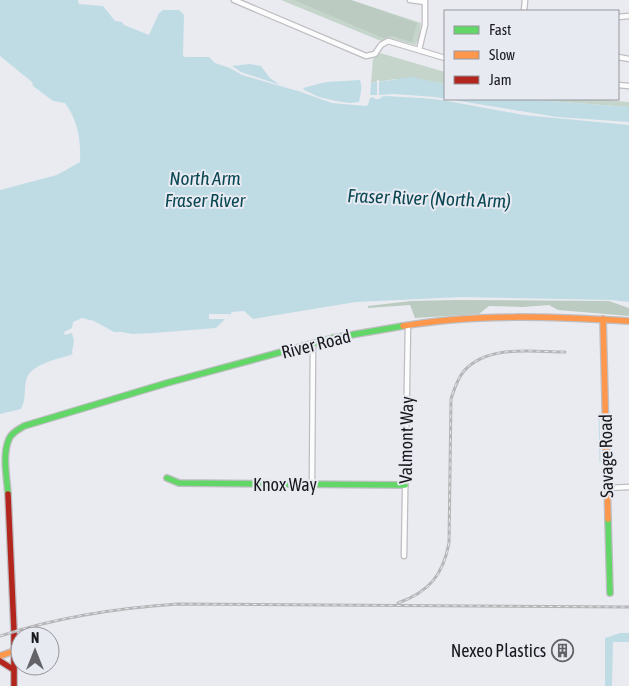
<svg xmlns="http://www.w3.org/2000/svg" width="629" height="686" viewBox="0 0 629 686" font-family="'Asap Condensed',sans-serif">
<rect width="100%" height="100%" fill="#eaebf0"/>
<path fill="#c5d5cb" d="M 281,0 L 351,0 L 421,23 C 420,30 420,40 415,45 L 390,38 L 381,41 Z
M 380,53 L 445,72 L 445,84 L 434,82 L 445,99 L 395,79 L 371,83 L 373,59 Z
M 523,99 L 594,99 L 629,102 L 629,107 Z"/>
<path fill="#bbcbc1" d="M 294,0 L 351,0 L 417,23 L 412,42 L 392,36 L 383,38 Z
M 455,300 L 609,301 L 629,308 L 629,316 L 558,310 L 549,305 L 523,307 L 489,306 L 479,314 L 415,318 L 410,305 L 368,308 L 368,306 L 411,301 Z"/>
<path fill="#bfdce5" d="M 0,0 L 78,0 L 79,4 L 103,6 L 115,21 L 124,22 L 142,31 L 150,28 L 162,7 L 181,7 L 186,12 L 185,52 L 208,55 L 218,61 L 259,64 L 274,80 L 291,89 L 300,89 L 328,81 L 357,78 L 362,81 L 360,103 L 367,103 L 371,83 L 411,77 L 445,84 L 445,99 L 523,99 L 629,107 L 629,302 L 611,300 L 462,297 L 356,302 L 253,319 L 244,311 L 232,312 L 222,325 L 216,329 L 132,336 L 109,332 L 89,322 L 75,325 L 77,340 L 73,354 C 59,359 29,364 26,381 C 24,391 26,400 21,409 L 0,414 L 0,190 L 57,175 L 80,162 C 81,140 78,121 65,103 L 53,101 L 33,86 L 32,82 L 0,56 Z
M 620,633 L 629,633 L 629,642 L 613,642 L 612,686 L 605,686 L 605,638 Z"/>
<path fill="#eaebf0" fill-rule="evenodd" d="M 161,5 L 181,5 L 188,11 L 188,51 L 190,53 L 209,53 L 211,57 L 222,61 L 258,62 L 266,67 L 274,78 L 285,86 L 293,88 L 303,88 L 304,90 L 319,97 L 336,101 L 350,103 L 359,102 L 362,88 L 360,80 L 327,82 L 311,85 L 329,79 L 358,77 L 363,80 L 364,83 L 362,103 L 365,103 L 369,85 L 371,86 L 370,95 L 377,95 L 377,80 L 379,80 L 379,95 L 393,94 L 435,97 L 557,117 L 629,122 L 629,125 L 524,115 L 442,100 L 422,98 L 385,96 L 381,97 L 380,99 L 375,99 L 373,97 L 370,98 L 368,105 L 365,106 L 332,103 L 298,91 L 242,75 L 230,68 L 215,63 L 209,57 L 185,57 L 183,56 L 184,15 L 179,10 L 163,10 L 159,13 L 149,35 L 124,25 L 119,18 L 125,20 L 142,28 L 148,26 L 154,10 ZM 250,64 L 261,66 L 270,78 L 280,85 L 241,72 L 232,66 Z
M 209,314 L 230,314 L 221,328 L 212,331 L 157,336 L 132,337 L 111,334 L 83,324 L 76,326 L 78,346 L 73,355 L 72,352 L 74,341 L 72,333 L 65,335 L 64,332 L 72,328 L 73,322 L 82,318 L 94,321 L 114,332 L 122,332 L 132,334 L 154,333 L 216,328 L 225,319 L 209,319 Z"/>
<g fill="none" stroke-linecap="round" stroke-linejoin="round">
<path stroke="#bfdce5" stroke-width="1" d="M 599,413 L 600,462"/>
<defs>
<path id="street" d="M 234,0 L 366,56 L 375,54 L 381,45 L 388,41 L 445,58
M 410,0 L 425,2
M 524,11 L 525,0
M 618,17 L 629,16
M 419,50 L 425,25 L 425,0
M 618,57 L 629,59
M 618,85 L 629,86
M 312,484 L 313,343
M 607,488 L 629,487
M 404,556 L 408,325"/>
<path id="fast" d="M 167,478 L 179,483 L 405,485
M 8,494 C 7,478 2,455 9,439 C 12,432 18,430 24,426 L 167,383 L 333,338 L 403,326
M 608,519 L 610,593"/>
<path id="slow" d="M 603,319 L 608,519
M 403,326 C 475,313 556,317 629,321
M 0,656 L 14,651"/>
<path id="jam" d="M 8,494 L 14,631 L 14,686
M 0,661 L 14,670"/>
</defs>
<use href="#street" stroke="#bebec2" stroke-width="7"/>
<use href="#fast" stroke="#bebec2" stroke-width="8"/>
<use href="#slow" stroke="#bebec2" stroke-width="8"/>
<use href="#jam" stroke="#bebec2" stroke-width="8"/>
<use href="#street" stroke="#fcfcfd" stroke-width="4.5"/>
<use href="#fast" stroke="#63d668" stroke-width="5.5"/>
<use href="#slow" stroke="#ff974d" stroke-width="5.5"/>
<use href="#jam" stroke="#b3261e" stroke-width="5.5"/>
<defs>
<path id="rail" d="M 398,603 C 429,592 443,575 449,543 L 451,399 C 454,390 457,379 464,371 C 488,344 533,352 565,352
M 0,636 C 58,617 117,608 178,604 L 629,607"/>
</defs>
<use href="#rail" stroke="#b5b5b7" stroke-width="3"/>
<use href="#rail" stroke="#e8eaf2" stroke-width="1" stroke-dasharray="4" stroke-linecap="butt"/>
</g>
<defs>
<symbol id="building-ring" viewBox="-11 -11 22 22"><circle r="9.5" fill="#e8eaf2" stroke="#626267" stroke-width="1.5"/><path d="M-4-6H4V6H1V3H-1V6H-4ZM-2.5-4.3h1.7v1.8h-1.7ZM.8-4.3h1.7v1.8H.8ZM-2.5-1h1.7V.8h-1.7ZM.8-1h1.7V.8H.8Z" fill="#626267"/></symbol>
</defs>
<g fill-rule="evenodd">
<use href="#building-ring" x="550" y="638" width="25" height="25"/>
</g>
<g text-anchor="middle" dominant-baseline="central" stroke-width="4" stroke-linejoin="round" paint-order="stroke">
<g font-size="18" fill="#19191d" stroke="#e8eaf2">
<text transform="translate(316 344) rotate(-14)">River Road</text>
<text transform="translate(406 440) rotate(-89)">Valmont Way</text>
<text transform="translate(606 456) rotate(-91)">Savage Road</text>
<text x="285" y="484">Knox Way</text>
</g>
<g font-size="18" fill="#19191d" stroke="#e8eaf2" text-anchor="end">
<text x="546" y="650">Nexeo Plastics</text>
</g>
<g font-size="19" font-style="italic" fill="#094753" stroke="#e8eaf2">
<text x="205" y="178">North Arm<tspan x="205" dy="22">Fraser River</tspan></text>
<text transform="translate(429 198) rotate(2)">Fraser River (North Arm)</text>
</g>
</g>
<rect x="444" y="10" width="175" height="90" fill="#e8eaf2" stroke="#95969d"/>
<rect x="454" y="26" width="25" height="8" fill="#63d668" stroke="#95969d"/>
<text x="489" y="35" font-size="15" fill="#19191d">Fast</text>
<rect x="454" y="51" width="25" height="8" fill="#ff974d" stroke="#95969d"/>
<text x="489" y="60" font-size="15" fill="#19191d">Slow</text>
<rect x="454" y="76" width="25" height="8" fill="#b3261e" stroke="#95969d"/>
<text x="489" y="85" font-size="15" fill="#19191d">Jam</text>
<g transform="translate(35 651)"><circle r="24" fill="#e8eaf2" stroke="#95969d"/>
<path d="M0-4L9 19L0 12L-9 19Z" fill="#626267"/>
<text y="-8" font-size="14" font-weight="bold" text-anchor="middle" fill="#19191d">N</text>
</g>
</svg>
